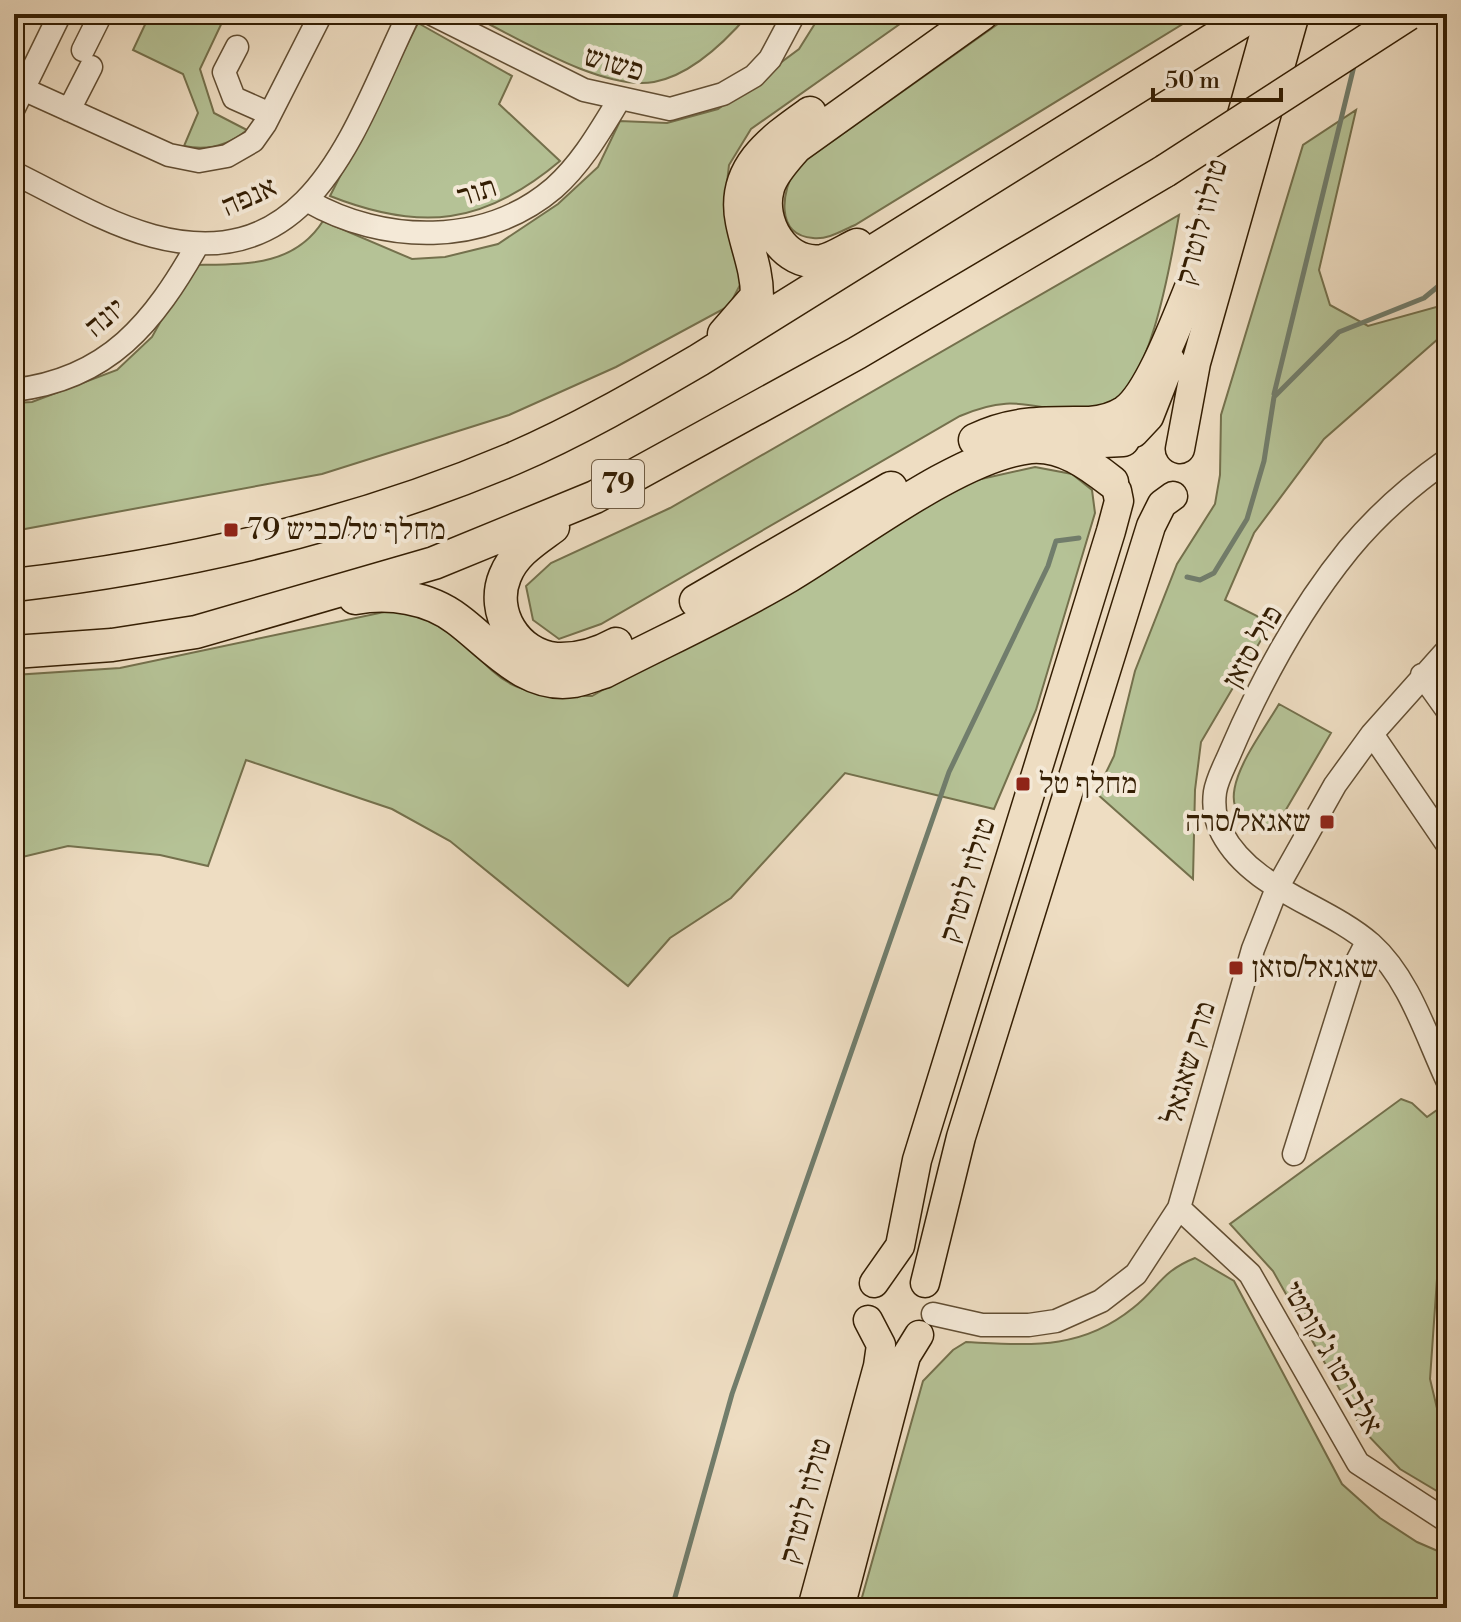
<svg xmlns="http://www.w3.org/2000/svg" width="1461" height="1622" viewBox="0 0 1461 1622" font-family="'Libre Bodoni','Frank Ruhl Libre',serif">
<rect width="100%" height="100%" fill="#eeddc2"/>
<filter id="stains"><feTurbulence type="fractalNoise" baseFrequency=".0025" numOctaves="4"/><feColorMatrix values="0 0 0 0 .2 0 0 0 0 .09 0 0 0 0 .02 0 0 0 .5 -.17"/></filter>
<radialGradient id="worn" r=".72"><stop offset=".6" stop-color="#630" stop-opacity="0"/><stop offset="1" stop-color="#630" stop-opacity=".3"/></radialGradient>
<path fill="#b5c296" stroke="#74704c" stroke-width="2" d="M 150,14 L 226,14 L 200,69 L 214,113 L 247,130 C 228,146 208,151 184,146 L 198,113 L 183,74 L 133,50 Z
M 469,14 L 749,14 C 725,42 691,75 654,82 C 601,91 517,37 469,14 Z
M 821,14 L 914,14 L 751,129 L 729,165 L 724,209 L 740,250 L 740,285 L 729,306 L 616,367 L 509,415 L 322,474 L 14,531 L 14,403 L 32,402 L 117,370 L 152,337 L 192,265 C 242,264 293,268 323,221 L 412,259 L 445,257 L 498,244 L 558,204 L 598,167 L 620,121 L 667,123 L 718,109 L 799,49 Z
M 1012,14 L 1199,14 L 855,225 C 843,230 828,240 813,238 C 774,235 782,190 796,167 Z
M 418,23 L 512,76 L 499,104 L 560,161 C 484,225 421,232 330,196 Z
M 1356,110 L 1319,270 L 1330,305 L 1368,326 L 1447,304 L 1447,331 L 1324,439 L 1254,533 L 1225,600 L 1271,623 L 1201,742 L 1195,790 L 1193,879 L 1096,793 L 1114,756 L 1135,671 L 1177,564 L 1215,504 L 1220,475 L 1221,415 L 1303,145 Z
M 1179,215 C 1171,261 1150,392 1104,411 C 1098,414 1086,413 1080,412 C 1028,408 1013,393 960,416 L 601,624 L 559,639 L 533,620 L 526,586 L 551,563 L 670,508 Z
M 1035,467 L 1072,474 L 1092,490 L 1095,513 L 1036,710 L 994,809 L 845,773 L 731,898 L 670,938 L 628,986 L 450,841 L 392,809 L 246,760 L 208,866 L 160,855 L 68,846 L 14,859 L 14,675 L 120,668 L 403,608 C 422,616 443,624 459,638 C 476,653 490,673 511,684 C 534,696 566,695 592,696 L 959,484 Z
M 1279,704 L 1331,733 L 1274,830 C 1192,820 1257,742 1279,704 Z
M 1401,1099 L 1412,1103 L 1427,1117 L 1447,1103 L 1447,1278 L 1437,1279 L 1430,1379 L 1441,1425 L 1447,1435 L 1447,1497 L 1400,1469 L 1362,1429 L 1273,1271 L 1230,1224 Z
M 1195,1258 L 1234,1281 L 1342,1484 L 1380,1518 L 1417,1542 L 1447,1555 L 1447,1608 L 859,1608 L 923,1381 L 953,1350 L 966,1342 C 1029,1345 1080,1351 1133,1308 C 1159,1288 1160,1272 1195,1258 Z"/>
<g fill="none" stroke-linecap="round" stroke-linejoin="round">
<path stroke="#717d6c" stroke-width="5" d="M 1363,29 L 1366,14
M 1274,394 L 1355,62
M 1187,577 L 1200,580 L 1214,573 L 1247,519 L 1264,461 L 1274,397 L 1339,332 L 1424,298 L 1447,279
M 672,1608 L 732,1394 L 949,772 L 1048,566 L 1056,541 L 1079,538"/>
<defs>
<path id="minor" d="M 432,14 L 584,90 L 670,109 L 723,94 L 754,76 L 770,59 L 794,14
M 237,47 L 224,72 L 234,98 L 270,114
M 83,50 L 101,14
M 23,89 L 169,155 L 199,161 L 227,156 L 253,141 L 265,124 L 321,14
M 14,108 L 60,14
M 69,110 L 91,67
M 14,173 C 59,195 105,223 153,236 C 313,279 354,127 409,14
M 308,201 C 383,244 485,247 554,188 C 582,163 600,131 619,100
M 14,390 C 109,379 154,322 198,244
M 1422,675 L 1447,710
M 1372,734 L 1447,844
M 1447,1080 C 1426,1035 1409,978 1371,944 C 1325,904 1252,890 1222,833 C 1215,820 1213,807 1215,792 C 1217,779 1225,765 1230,753 C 1260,683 1301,608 1349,549 C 1378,514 1410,486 1447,460
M 1294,1154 L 1351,973 L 1367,942
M 1179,1208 L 1250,1274 L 1358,1463 L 1447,1521
M 933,1314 L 982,1325 L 1029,1325 L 1056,1321 L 1101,1301 L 1136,1274 L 1179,1208 L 1253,949 L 1277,888 L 1335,785 L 1372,734 L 1447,650"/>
<path id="major" d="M 1195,283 L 1270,14
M 1134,433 L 1149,417 L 1171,361
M 1180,449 L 1196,363 L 1295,14
M 874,1283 L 900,1246 L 917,1160 L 1111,531 L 1119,501 L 1117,491
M 925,1283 L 961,1137 L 1151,526 L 1162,504 L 1173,496
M 812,1608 L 878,1366 L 881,1345 L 868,1320
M 840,1608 L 906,1356 L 919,1335"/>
<path id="highway" d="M 857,245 C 846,250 833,259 822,261 C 784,266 758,222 768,188 C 772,173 786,159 796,147 L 982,14
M 724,334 L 757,296 C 757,269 747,248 742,222 C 731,168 772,140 810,113
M 1055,435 L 1083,442 L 1123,440
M 975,440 C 1014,421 1048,423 1090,423 C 1102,422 1114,419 1125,412 C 1154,392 1185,299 1201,264
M 553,527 C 534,541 514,553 505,576 C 490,612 516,655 556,659 C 577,660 598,654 616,644
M 14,585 C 184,565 354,526 512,459 C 577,431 639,395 699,360 L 1254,14
M 355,598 C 389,592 428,597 457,619 C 491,644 525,689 574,681 C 584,679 594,675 604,672 C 666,640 730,611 789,576 C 853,538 959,455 1030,447 C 1062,444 1089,464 1112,482
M 696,601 L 891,488
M 14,652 L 112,645 L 196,632 L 434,563 L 595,497 L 857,353 L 1165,171"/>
</defs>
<use href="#minor" stroke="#624e33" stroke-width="25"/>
<use href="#major" stroke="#341e03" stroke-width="31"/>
<use href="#highway" stroke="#341e03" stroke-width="35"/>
<use href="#minor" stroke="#f4e9d7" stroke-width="22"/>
<use href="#major" stroke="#eeddc2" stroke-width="28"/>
<use href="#highway" stroke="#eeddc2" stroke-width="32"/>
<defs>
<path id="highway-bridge" d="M 1165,171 L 1408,14"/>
</defs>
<use href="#highway-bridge" stroke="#341e03" stroke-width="35" stroke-linecap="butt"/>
<use href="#highway-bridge" stroke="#eeddc2" stroke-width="32"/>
</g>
<g fill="#8f2418" stroke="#f4e9d7" stroke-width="3">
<rect x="223" y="522" width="16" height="16" rx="4"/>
<rect x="1015" y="776" width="16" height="16" rx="4"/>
<rect x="1319" y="814" width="16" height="16" rx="4"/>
<rect x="1228" y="960" width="16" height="16" rx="4"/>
</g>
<g text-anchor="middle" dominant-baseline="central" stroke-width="8" stroke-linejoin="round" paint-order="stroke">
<rect fill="#f4e9d7" stroke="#6e5b43" stroke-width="2" x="592" y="460" width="52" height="48" rx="6"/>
<g font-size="28" font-weight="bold" fill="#341e03">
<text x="618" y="484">79</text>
</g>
<g font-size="30" fill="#341e03" stroke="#f4e9d7">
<text transform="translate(614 64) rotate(16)">פשוש</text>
<text transform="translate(477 192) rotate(-17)">תור</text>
<text transform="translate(249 197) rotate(-24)">אנפה</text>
<text transform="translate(1202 222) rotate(-75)">טולוז לוטרק</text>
<text transform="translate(105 318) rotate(-40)">יונה</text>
<text transform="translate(1253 647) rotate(-60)">פול סזאן</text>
<text transform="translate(968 880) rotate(-73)">טולוז לוטרק</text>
<text transform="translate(1189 1063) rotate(-74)">מרק שאגאל</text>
<text transform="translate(1332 1358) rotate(60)">אלברטו ג'קומטי</text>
<text transform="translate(806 1501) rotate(-75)">טולוז לוטרק</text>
</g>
<g font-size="30" fill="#341e03" stroke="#f4e9d7" text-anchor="start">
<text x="247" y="530">מחלף טל/כביש 79</text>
<text x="1039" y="784">מחלף טל</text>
<text x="1311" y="822" text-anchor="end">שאגאל/סרה</text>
<text x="1252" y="968">שאגאל/סזאן</text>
</g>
</g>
<rect width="1461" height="1622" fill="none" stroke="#eeddc2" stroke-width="48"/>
<rect x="16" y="16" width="1429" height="1590" fill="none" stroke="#341e03" stroke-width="4"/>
<rect x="24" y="24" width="1413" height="1574" fill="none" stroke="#341e03" stroke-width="2"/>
<path d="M1153 88v12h128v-12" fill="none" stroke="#341e03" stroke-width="4"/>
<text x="1165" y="88" font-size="24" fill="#341e03" stroke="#f4e9d7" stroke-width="6" paint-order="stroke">50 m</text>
<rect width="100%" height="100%" filter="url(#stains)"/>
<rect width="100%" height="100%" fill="url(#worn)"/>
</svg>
